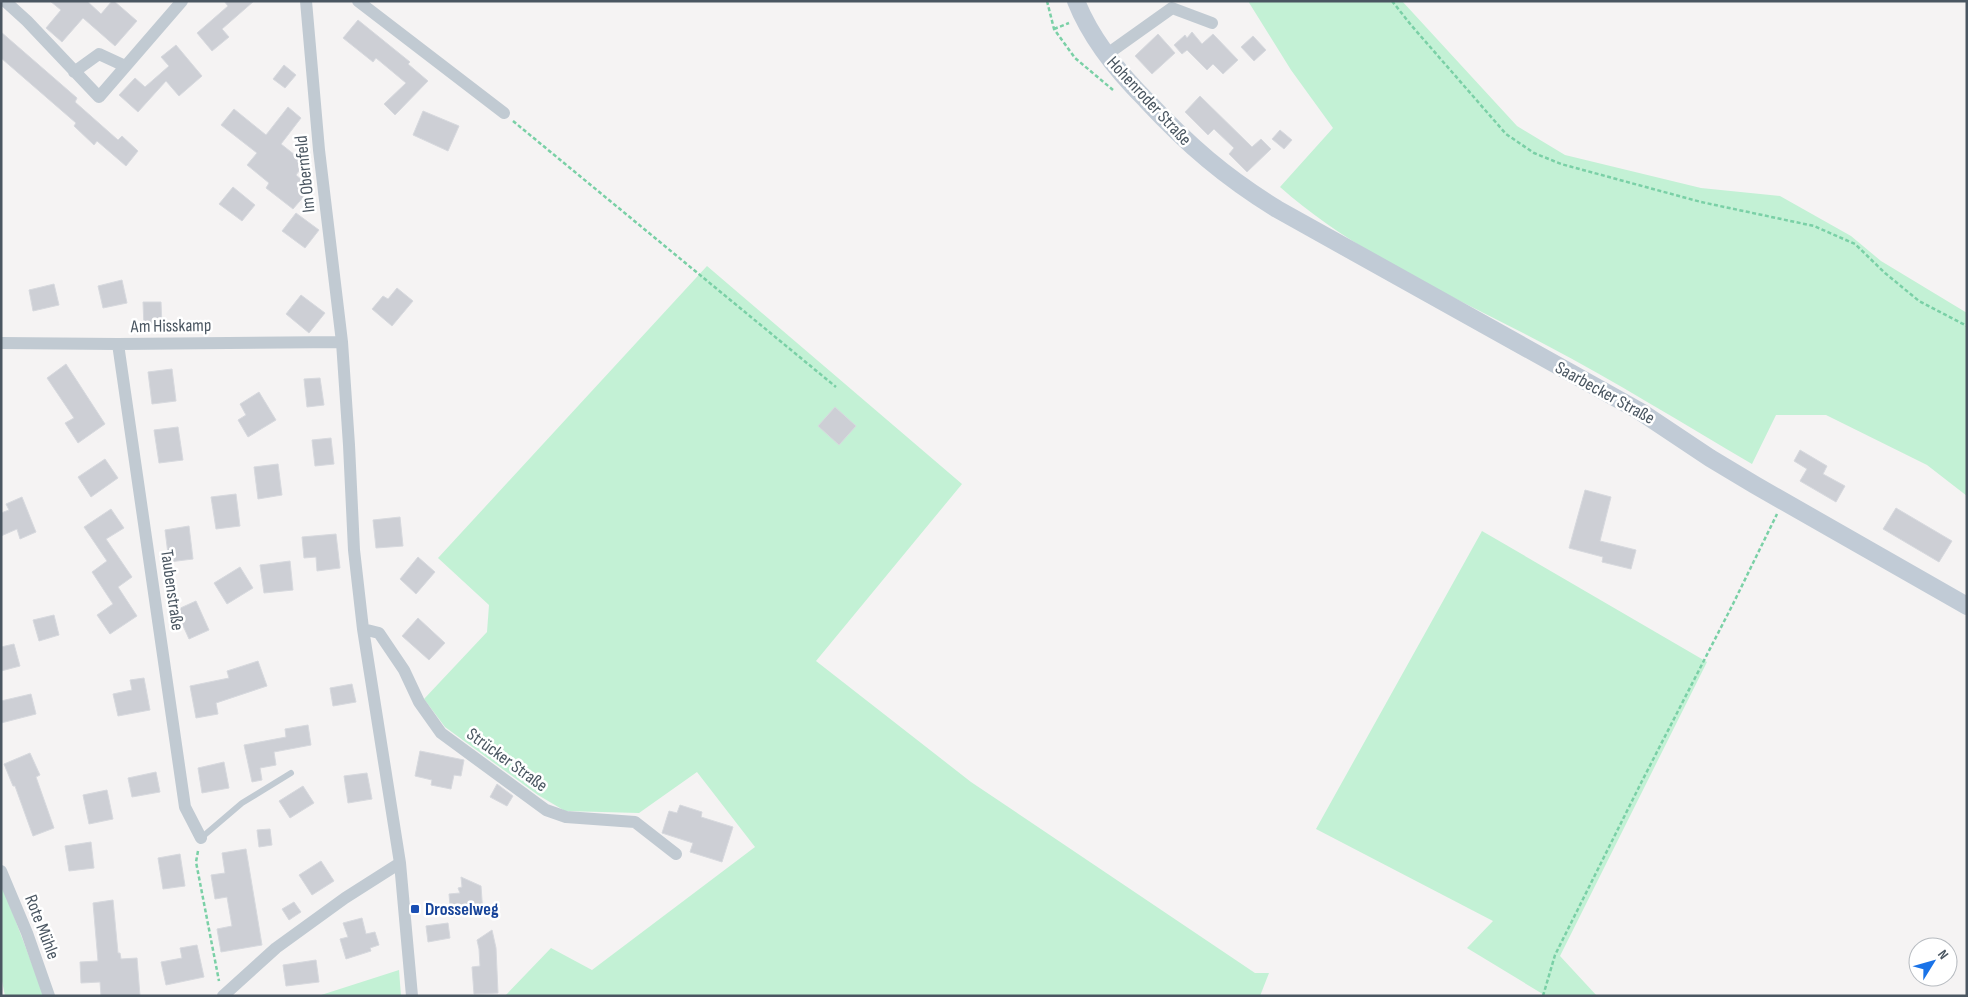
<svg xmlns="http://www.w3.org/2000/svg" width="1968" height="997" viewBox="0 0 1968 997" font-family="'Sofia Sans Condensed',sans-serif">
<rect width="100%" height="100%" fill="#f5f3f3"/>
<path fill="#c3f1d5" d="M 1248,1 L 1402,1 L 1517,126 L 1565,155 L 1701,188 L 1780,196 L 1851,236 L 1881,261 L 1967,313 L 1967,496 L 1927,465 L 1826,415 L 1776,415 L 1752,464 C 1684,424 1616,382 1546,345 C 1455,297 1357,255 1280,187 L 1333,128 L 1291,70 Z
M 707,266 L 962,484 L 816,661 L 971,782 L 1255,973 L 1269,973 L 1260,996 L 505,996 L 551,948 L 592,970 L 755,847 L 697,772 L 639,813 L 565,811 L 538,795 L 445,727 L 424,699 L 487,632 L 489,605 L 438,558 Z
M 1482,531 L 1707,662 L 1560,956 L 1597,996 L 1546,996 L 1467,948 L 1493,921 L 1316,829 Z
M 1,882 L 44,996 L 5,996 L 1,976 Z
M 399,970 L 401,996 L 318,996 Z"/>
<path fill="#cdcfd5" stroke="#d7d9de" d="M 50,1 L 87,1 L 101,14 L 112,1 L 114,1 L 137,21 L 115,46 L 83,18 L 62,42 L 46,28 L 61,10 Z
M 224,1 L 254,1 L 222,29 L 229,37 L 212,51 L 197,33 L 228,6 Z
M 358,20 L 410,62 L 408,64 L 428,81 L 395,115 L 384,104 L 406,83 L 376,58 L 373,62 L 343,38 Z
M 1,32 L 77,98 L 75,102 L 118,140 L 122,136 L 138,151 L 126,166 L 97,141 L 94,145 L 74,126 L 76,123 L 1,58 Z
M 1192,32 L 1202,44 L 1213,34 L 1238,60 L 1223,74 L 1213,64 L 1207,70 L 1187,50 L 1182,54 L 1174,45 L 1185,35 L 1187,38 Z
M 1158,34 L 1175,53 L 1152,74 L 1135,56 Z
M 1253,36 L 1266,50 L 1254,61 L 1241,47 Z
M 176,45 L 202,76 L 179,96 L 166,81 L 138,112 L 119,95 L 135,78 L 145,87 L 169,66 L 161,57 Z
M 284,65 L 296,75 L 285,88 L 273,79 Z
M 1200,96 L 1252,147 L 1261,139 L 1271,149 L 1247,172 L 1229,154 L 1234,148 L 1214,129 L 1208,135 L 1185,112 Z
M 288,107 L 301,118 L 281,144 L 305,163 L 296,175 L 311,188 L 293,209 L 266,188 L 269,183 L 247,165 L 257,153 L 221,125 L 234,109 L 266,135 Z
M 423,111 L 459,126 L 448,151 L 413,135 Z
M 1280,130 L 1292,140 L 1284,149 L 1272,139 Z
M 233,187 L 255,205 L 242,221 L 219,204 Z
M 296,213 L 319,230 L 305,248 L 282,231 Z
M 122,280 L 127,303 L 103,308 L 98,286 Z
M 54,284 L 59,305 L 33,311 L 29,290 Z
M 397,288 L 413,301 L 392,326 L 372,309 L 383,296 L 388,299 Z
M 301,295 L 325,313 L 309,333 L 286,314 Z
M 143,302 L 161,302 L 162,326 L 144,327 Z
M 66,364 L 105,424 L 78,443 L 65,423 L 74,418 L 47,378 Z
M 172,369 L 176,401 L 152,404 L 148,372 Z
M 320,378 L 324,405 L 307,407 L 304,379 Z
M 259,392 L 276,420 L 248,437 L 238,420 L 246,415 L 240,404 Z
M 835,407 L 856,426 L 839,445 L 818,426 Z
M 178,427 L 183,460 L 159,463 L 154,430 Z
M 331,438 L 334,464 L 315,466 L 312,440 Z
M 1800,450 L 1827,466 L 1823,474 L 1845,486 L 1836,502 L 1800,481 L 1807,469 L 1794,461 Z
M 105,459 L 118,478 L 91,497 L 78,477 Z
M 278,464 L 282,495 L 258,499 L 254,467 Z
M 1585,490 L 1611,497 L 1600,541 L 1636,550 L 1631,569 L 1602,562 L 1603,557 L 1569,548 Z
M 236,494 L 240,526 L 216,529 L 211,497 Z
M 22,497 L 36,532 L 20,539 L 17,529 L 1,536 L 1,513 L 9,510 L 6,504 Z
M 1896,508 L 1952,541 L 1939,562 L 1883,529 Z
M 111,509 L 124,528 L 106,539 L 132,577 L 118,587 L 137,616 L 110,634 L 97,615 L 113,604 L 92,572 L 107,561 L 84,527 Z
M 400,517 L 403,546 L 376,548 L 373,520 Z
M 189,526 L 193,559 L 169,562 L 165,530 Z
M 336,534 L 340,568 L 317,571 L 316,557 L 304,558 L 302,537 Z
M 418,557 L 435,572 L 416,594 L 400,579 Z
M 290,561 L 293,590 L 264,593 L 260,565 Z
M 240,567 L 253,588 L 227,604 L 214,583 Z
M 196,601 L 209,630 L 189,639 L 176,610 Z
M 54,615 L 59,635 L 39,641 L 33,620 Z
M 418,618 L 445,643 L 429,660 L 402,636 Z
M 14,644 L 20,666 L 1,671 L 1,647 Z
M 258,661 L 267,686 L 216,703 L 218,714 L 196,718 L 190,686 L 229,678 L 227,671 Z
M 144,678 L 150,710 L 118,716 L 113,694 L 132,690 L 130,680 Z
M 352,684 L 356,702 L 333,706 L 330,688 Z
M 31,694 L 36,714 L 1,723 L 1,701 Z
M 308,725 L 311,745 L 274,752 L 276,765 L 260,768 L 262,780 L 252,782 L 244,745 L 286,737 L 285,729 Z
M 420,751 L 464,760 L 461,776 L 454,775 L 451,789 L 431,785 L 432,780 L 415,776 Z
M 30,753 L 40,775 L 36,777 L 54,828 L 33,836 L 15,786 L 13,786 L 4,764 Z
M 224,762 L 229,788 L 202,793 L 198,768 Z
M 156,772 L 160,792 L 132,797 L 128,778 Z
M 367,773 L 372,799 L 348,803 L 344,776 Z
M 497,784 L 513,796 L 507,806 L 490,797 Z
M 303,786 L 314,803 L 290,818 L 279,801 Z
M 107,790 L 113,819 L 89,824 L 83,795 Z
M 680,805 L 702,812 L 701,817 L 733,827 L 722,862 L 690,852 L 693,843 L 662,833 L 669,811 L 677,813 Z
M 270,829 L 272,845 L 259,847 L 257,830 Z
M 91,842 L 94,868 L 69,871 L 65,846 Z
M 246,849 L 262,945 L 221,952 L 217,929 L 232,926 L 227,897 L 215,899 L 211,875 L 225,873 L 222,853 Z
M 180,854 L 185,886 L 163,889 L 158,858 Z
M 321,861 L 334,881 L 312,895 L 299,875 Z
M 461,877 L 481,886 L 483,914 L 451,917 L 449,894 L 460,893 L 458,888 L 462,887 Z
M 113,900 L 118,953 L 120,953 L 121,959 L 137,958 L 140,996 L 101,996 L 100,982 L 81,983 L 80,962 L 98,961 L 93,903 Z
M 294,902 L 301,912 L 289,920 L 282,909 Z
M 362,918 L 366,934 L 375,932 L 379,945 L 370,948 L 371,951 L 346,959 L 340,939 L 348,937 L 343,923 Z
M 448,923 L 450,938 L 428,942 L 426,926 Z
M 492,930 L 496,948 L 498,993 L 474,994 L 472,967 L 480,966 L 479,949 L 477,940 Z
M 197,945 L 204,977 L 166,985 L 161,962 L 182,958 L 180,948 Z
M 316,960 L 319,982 L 286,986 L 283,965 Z"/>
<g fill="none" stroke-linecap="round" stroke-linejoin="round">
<path stroke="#7ad0a6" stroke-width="2.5" stroke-dasharray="4 2.5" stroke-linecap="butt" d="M 1047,1 L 1054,29 L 1075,58 L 1113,90
M 1392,1 L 1411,25 L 1506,134 L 1534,153 L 1561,164 L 1701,202 L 1814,226 L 1855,244 L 1885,273 L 1919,301 L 1967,326
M 1054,29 L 1069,23
M 513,121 L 836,387
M 198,851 L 196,862 L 219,981
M 1543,996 L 1555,955 L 1641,783 L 1733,604 L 1777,514"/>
<path stroke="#c1cad2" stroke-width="6" d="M 201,838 L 242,803 L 291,773"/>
<path stroke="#c1cad2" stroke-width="12" d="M 5,1 L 27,21 L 99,97 L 182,1
M 306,1 L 319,150 L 342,342 L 349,445 L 354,550 L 363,629 L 400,863 L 412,996
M 358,1 L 504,113
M 1106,55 L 1172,8 L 1212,23
M 74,72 L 99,54 L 125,66
M 1,343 L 118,344 L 342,342
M 118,344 L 185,807 L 201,838
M 363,629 L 379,633 L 404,670 L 419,702 L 441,733 L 546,810 L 566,817 L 635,822 L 676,854
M 1,871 L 27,933 L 49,996
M 223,996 L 276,948 L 345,898 L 400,863"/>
<path stroke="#c1cbd6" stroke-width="18" d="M 1076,1 C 1091,39 1117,71 1146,100 C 1188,145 1225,177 1277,209 L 1641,412 L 1710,458 L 1755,485 L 1967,606"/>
</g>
<rect fill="#1a4fb4" stroke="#fff" stroke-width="2" x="410" y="904" width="10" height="10" rx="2.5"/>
<g text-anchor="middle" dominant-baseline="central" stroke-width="5" stroke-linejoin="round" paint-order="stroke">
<g font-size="18" fill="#4a5661" stroke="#fff">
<text transform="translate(1149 101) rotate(47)">Hohenroder Straße</text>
<text transform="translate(305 174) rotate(-96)">Im Obernfeld</text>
<text transform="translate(171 326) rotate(-1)">Am Hisskamp</text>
<text transform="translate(1605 393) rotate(29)">Saarbecker Straße</text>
<text transform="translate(172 590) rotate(82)">Taubenstraße</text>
<text transform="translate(507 760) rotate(36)">Strücker Straße</text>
<text transform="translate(42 927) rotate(69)">Rote Mühle</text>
</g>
<g font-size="18" font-weight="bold" fill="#164399" stroke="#fff" text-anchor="start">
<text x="425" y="909">Drosselweg</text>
</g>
</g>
<rect width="1968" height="997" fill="none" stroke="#4a5661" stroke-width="5"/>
<g transform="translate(1933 962) rotate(53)"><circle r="24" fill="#ffffff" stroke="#b7bbc0"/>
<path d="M0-4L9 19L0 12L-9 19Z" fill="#1a73e8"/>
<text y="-8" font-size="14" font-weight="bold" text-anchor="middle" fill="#4a5661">N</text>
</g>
</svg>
